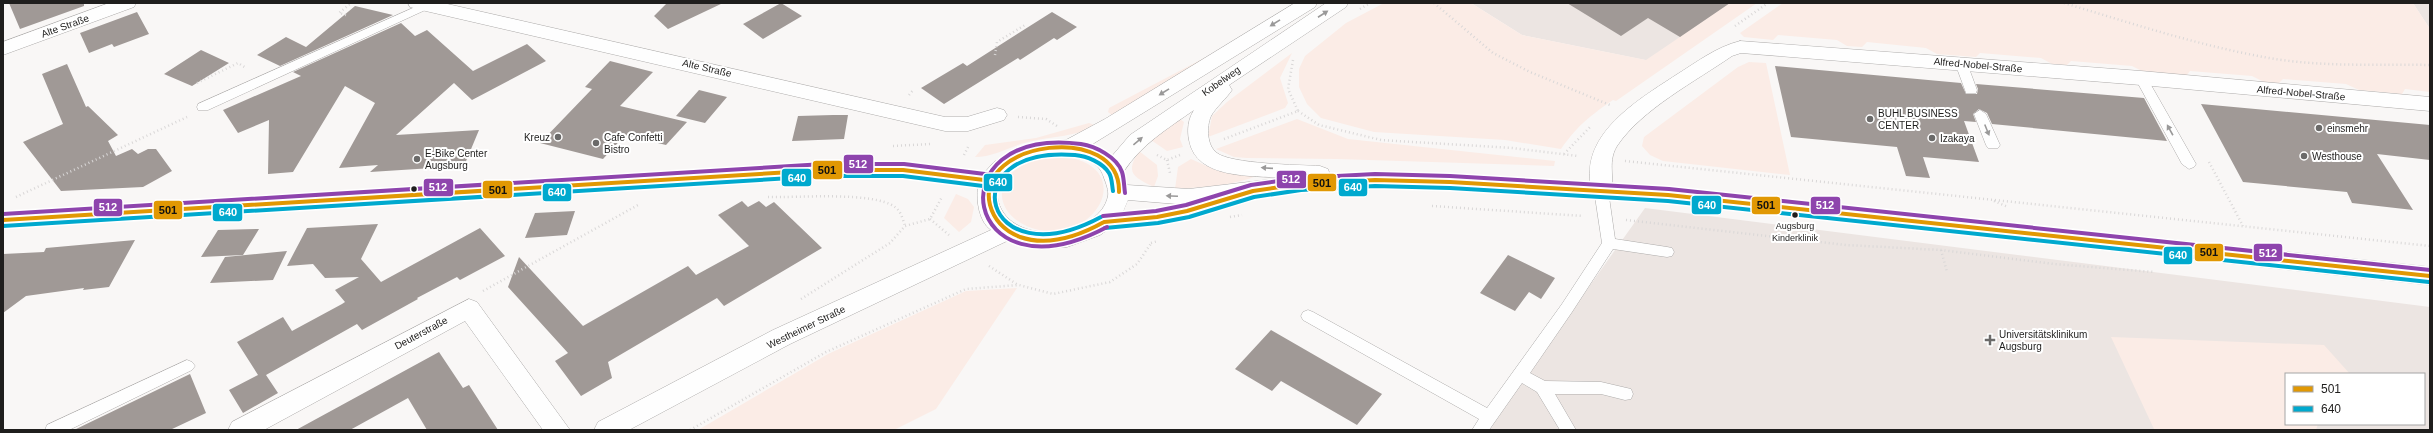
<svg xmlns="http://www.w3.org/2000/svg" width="2433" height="433" viewBox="0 0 2433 433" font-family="Arial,sans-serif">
<rect width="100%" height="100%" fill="#f9f7f6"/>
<path fill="#ece5e2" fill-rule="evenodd" d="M 1471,3 L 1750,3 L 1665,64 L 1522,35 Z
M 2413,3 L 2430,3 L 2430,29 Z
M 1645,208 L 2430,307 L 2430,430 L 1487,430 ZM 2286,374 L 2424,374 L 2424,424 L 2286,424 Z"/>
<path fill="#fbece6" d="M 1384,3 L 1471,3 L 1522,35 L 1646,60 L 1730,3 L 1757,3 L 1616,101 L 1613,100 C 1591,115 1577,126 1561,149 L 1505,140 L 1374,132 L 1321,118 L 1307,104 L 1299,87 L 1299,69 L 1305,56 L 1346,23 Z
M 1783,3 L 2413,3 L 2430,29 L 2430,92 L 2405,89 L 2402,94 L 2359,90 L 2346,84 L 2283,79 L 2279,83 L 2264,82 L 2252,76 L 2190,71 L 2186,76 L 2144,72 L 2132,66 L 2071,61 L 2067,65 L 2052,64 L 2041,58 L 1980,53 L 1976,57 L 1937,54 L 1926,48 L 1867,42 L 1862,47 L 1847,46 L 1837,40 L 1778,35 L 1773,40 L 1744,37 L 1740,33 Z
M 1225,47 L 1113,116 L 1108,112 L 1109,108 Z
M 1292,53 L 1280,78 L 1288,103 L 1285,108 L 1208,137 L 1212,116 L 1227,102 Z
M 1749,62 L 1766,63 L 1790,175 L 1663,161 L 1650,155 L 1642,146 L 1644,137 L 1738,67 Z
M 1180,119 L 1184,122 L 1180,139 L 1183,147 L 1167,151 L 1151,140 Z
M 1297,119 L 1348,139 L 1555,161 L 1554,166 L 1337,159 L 1247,158 L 1234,157 L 1216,149 Z
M 1089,123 L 1097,126 C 1074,137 1052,136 1028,142 C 1010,146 994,157 975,157 L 985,145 L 1036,138 Z
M 1139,151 L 1157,165 L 1158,176 L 1154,187 C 1133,177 1125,173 1139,151 Z
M 1059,156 C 1138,163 1100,242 1039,230 C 1003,223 985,186 1023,165 C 1034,159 1046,157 1059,156 Z
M 1191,159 L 1218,171 L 1259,175 C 1233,186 1203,187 1175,189 L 1178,167 Z
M 956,194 L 968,199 L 974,207 L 971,222 L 959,232 L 944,218 Z
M 1017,288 L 936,409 L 894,430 L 698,430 L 828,354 L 966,291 Z
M 2111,337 L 2324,345 L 2350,374 L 2286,374 L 2286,424 L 2318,424 L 2316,430 L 2145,430 L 2154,429 Z"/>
<path fill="#a09996" d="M 9,3 L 84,3 L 84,6 L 20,29 Z
M 667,3 L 723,3 L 668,29 L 654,16 Z
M 781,3 L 802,16 L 763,39 L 743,24 Z
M 1567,3 L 1730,3 L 1680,37 L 1648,18 L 1621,36 Z
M 355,6 L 393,15 L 280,66 L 257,55 L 286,37 L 306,47 Z
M 137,12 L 149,34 L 114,47 L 112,44 L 89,53 L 80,33 Z
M 1052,12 L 1077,27 L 1057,40 L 1054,38 L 1020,60 L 1018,58 L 944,104 L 921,88 L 963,63 L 967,66 Z
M 401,23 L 415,36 L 427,30 L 473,71 L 527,44 L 546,61 L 472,100 L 454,83 L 396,135 L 479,130 L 464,166 L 370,172 L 378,165 L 339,168 L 375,103 L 345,86 L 293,172 L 268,174 L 269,120 L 238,133 L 223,110 L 301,76 L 293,72 Z
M 201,50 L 229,63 L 192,86 L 164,74 Z
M 610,61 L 653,72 L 620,106 L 687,122 L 666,145 L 625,135 L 603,159 L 540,143 L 592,89 L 585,87 Z
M 67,64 L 86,107 L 88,106 L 118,135 L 108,141 L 116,156 L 132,149 L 138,154 L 148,149 L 156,149 L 172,171 L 143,187 L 61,191 L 23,142 L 63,124 L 42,74 Z
M 1775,66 L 1961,83 L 1966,94 L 1977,94 L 1978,89 L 1976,84 L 2144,98 L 2167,141 L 1992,124 L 1987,113 L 1979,109 L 1973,114 L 1976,122 L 1964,121 L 1979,162 L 1923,157 L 1930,178 L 1906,176 L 1897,147 L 1791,137 Z
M 699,90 L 727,97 L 705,123 L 676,116 Z
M 2201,104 L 2430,125 L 2430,160 L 2377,154 L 2413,210 L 2352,203 L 2347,192 L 2243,182 Z
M 833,115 L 848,115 L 844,139 L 792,141 L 798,116 Z
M 742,201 L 748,207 L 759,201 L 766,207 L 774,202 L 822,248 L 724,306 L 717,298 L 608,362 L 612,378 L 581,396 L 555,361 L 568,353 L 508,287 L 519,257 L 583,326 L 688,266 L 696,275 L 749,246 L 718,215 Z
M 575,211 L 567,235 L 525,238 L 535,213 Z
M 378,224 L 361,259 L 381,282 L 480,228 L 505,256 L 460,280 L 457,277 L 417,298 L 418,299 L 362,330 L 357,324 L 266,375 L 278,393 L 243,413 L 229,390 L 258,375 L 237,342 L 283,317 L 292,331 L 342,304 L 345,302 L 335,290 L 359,277 L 325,278 L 313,264 L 287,266 L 307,228 Z
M 259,229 L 243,255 L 201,257 L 218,230 Z
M 135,240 L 109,287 L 83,290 L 84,288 L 26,296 L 3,313 L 3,254 L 44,252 L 46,248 Z
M 287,251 L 273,280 L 210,283 L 225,257 Z
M 1508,255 L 1555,278 L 1541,299 L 1529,292 L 1515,311 L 1480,293 Z
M 1271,330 L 1382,394 L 1357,425 L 1281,381 L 1272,391 L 1235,369 Z
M 439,352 L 463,388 L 469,385 L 498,430 L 427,430 L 408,398 L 350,430 L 296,430 Z
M 190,374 L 206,413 L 170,430 L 74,430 Z"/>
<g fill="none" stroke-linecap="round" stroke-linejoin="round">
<defs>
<path id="lane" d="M 424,3 L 431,3 L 434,6 L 208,110 L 198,110 L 197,107 L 198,104 Z
M 1961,59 L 1967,63 L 1977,90 L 1976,93 L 1966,93 L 1965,90 L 1955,63 Z
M 2141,74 L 2147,78 L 2196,164 L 2194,167 L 2189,169 L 2182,164 L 2135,78 Z
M 1980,110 L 1986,114 L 2000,145 L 1998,148 L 1988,148 L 1986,145 L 1974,114 Z
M 1601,185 L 1608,190 L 1615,239 L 1667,247 L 1672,248 L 1674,252 L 1672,256 L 1667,257 L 1613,249 L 1572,312 L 1530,373 L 1545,381 L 1601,382 L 1631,389 L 1633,394 L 1631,399 L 1625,400 L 1601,394 L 1555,394 L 1576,430 L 1560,430 L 1537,392 L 1522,383 L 1489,430 L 1472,430 L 1479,419 L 1303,320 L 1301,316 L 1303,312 L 1308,310 L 1313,312 L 1487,408 L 1562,304 L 1602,243 L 1594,190 Z
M 187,360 L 192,362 L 195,366 L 192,370 L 69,430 L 45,430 L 47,425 Z"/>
<path id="street" d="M 109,3 L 136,3 L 134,7 L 3,55 L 3,42 Z
M 408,3 L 443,3 L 945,117 L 967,117 L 997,108 L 1004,110 L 1007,115 L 1004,120 L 968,131 L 945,131 L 417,9 L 410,7 Z
M 1740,41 L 2141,71 L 2430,97 L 2430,111 L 2141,85 L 1741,53 L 1732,56 C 1696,81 1642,109 1617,146 C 1606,164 1617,181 1609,195 L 1601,198 L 1593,195 C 1590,190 1590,185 1590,178 C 1586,130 1641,98 1676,75 C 1697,62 1716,47 1740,41 Z
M 469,299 L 477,302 L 570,430 L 543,430 L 465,321 L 264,430 L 228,430 L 232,422 Z"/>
<path id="secondary" d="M 1295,3 L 1317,3 L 1315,7 L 1091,145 L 1112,156 L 1130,135 L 1326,3 L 1348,3 L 1346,7 L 1229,85 L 1232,90 C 1226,99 1216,107 1211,116 C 1206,127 1207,146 1217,153 C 1231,164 1299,165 1320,166 L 1328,169 L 1330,175 L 1375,172 L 1450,174 L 1668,187 L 2430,267 L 2430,285 L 1668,203 L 1450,190 L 1375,188 L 1300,192 L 1218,201 L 1220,204 L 1217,210 L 1157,225 L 1107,230 L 1100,235 L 1067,247 L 1040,249 L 1007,241 L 790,344 L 629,430 L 594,430 L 598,422 L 773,330 L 991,230 C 979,222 976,200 978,187 L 903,178 L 824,178 L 3,228 L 3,212 L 824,162 L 903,162 L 985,172 L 994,162 L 1016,149 L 1048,141 L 1066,140 L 1105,119 ZM 1194,110 C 1188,119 1187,130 1189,140 C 1196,180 1252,175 1283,178 L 1189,189 L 1127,185 L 1124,171 C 1142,144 1167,129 1194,110 ZM 1060,154 C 1077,155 1099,159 1104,178 C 1106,183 1109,191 1108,196 C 1100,237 1011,249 998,201 C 990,169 1037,157 1060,154 ZM 1128,200 L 1177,204 L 1157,209 L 1123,212 Z"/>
</defs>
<use href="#lane" stroke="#adabaa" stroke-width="1"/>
<use href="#street" stroke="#adabaa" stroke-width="1"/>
<use href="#secondary" stroke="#adabaa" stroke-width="1"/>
<path stroke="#d9d7d7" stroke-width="2.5" stroke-dasharray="1 3" stroke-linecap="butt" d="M 1434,3 L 1493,53 L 1530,72 L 1610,105
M 2064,3 C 2134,24 2203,47 2275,59 C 2326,67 2379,64 2430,65
M 1360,9 L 1370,3
M 346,15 L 339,13 L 351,3
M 1735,26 L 1768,3
M 995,55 L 997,42 L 1025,25
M 1293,60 L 1288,89 L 1298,111
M 197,83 L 238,63 L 246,68
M 909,95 L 914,89
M 1298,111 L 1319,125 L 1381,140 L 1512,148 L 1578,156
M 1018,117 L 1046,119 L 1057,126
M 1224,139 L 1298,111
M 893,146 L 930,144
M 1564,154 L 1591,126
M 964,155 L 969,145
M 1157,155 L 1167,160 L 1180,155
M 1167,160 L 1170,173
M 1625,161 L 2430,246
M 2209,162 L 2243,226
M 16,197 L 187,117
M 768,197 C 797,198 873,191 895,207 C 901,211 903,220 905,226
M 1994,201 L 2008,207
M 1432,206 L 1583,216
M 1230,217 L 1242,215
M 930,219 L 949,235
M 1626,220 L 1846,245 L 1941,250 L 2054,264 L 2154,272
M 1151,243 L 1158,241
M 1941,250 L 1947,272
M 989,266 L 1018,285
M 483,291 L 638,205
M 801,299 L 890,243 L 905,226 L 930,219 L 942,197
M 690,430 L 826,352 L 966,289 L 1019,285 L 1053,294 L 1110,282 L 1137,264 L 1152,242"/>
<use href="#lane" fill="#fefefe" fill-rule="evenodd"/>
<use href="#street" fill="#fefefe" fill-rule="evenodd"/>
<use href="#secondary" fill="#fefefe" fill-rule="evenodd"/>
<defs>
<path id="bus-1" d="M 3,220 L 824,170 L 903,170 L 992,181
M 1104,222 L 1157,217 L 1187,211 L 1253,191 L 1300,184 L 1375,180 L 1450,182 L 1668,195 L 2430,276
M 1104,222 C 1079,236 1049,247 1020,237 C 1005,231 994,220 990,205 C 974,140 1121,122 1119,192"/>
<path id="bus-2" d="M 1101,217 C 982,281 949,145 1075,155 C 1087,156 1103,163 1109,173 C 1112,177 1112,186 1113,191
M 3,226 L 824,176 L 903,176 L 991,187
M 1105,228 L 1158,223 L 1189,217 L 1254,197 L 1301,190 L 1375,186 L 1450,188 L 1668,201 L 2429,282"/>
<path id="bus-3" d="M 3,214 L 824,164 L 904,164 L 993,175
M 1103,216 L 1156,211 L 1186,205 L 1251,185 L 1299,178 L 1375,174 L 1450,176 L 1669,189 L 2430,270
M 1107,227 C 963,304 932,125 1081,144 C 1095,146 1117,157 1122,172 C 1124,178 1124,186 1125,193"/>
</defs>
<use href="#bus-1" stroke="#fff" stroke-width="7"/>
<use href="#bus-2" stroke="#fff" stroke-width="7"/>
<use href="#bus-3" stroke="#fff" stroke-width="7"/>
<use href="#bus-1" stroke="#e19803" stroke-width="4"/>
<use href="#bus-2" stroke="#00a9ce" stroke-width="4"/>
<use href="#bus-3" stroke="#8e44ad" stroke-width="4"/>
</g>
<defs><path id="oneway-solid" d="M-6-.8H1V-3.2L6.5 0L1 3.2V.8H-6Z"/></defs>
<g fill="#9a9999">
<use href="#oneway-solid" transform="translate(1323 14) rotate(-33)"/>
<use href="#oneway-solid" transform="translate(1275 23) rotate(148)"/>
<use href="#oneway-solid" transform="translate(1164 92) rotate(148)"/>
<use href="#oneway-solid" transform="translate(1987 130) rotate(68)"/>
<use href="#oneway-solid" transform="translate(2170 130) rotate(-119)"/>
<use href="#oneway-solid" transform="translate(1138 141) rotate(-40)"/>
<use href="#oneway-solid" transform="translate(1267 168) rotate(-176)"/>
<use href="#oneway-solid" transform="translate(1172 196) rotate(-177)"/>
</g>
<g fill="#6b6a69" stroke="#fff" stroke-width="1.5">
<circle cx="1870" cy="119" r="4"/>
<circle cx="2319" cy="128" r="4"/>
<circle cx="558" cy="137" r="4"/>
<circle cx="1932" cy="138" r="4"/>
<circle cx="596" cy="143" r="4"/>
<circle cx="2304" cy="156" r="4"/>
<circle cx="417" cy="159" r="4"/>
<path d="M1988 334h4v4h4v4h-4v4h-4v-4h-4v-4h4z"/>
</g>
<g fill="#1f1e1d" stroke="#fff" stroke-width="1.5">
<circle cx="414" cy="189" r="3.5"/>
<circle cx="1795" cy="215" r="3.5"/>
</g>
<g text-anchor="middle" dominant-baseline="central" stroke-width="4" stroke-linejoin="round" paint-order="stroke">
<g font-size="9" fill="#1f1e1d" stroke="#fff">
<text x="1795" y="226">Augsburg<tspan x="1795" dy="12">Kinderklinik</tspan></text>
</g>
<g font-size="10" fill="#1f1e1d" stroke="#fff">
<text transform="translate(65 26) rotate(-20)">Alte Straße</text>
<text transform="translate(1978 65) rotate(5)">Alfred-Nobel-Straße</text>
<text transform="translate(707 68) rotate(13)">Alte Straße</text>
<text transform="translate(1221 81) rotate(-35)">Kobelweg</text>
<text transform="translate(2301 93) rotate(5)">Alfred-Nobel-Straße</text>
<text transform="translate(806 327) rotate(-26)">Westheimer Straße</text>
<text transform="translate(421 333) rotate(-28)">Deuterstraße</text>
</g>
<g font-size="10" fill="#1f1e1d" stroke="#fff" text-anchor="start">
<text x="1878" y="113">BUHL BUSINESS<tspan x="1878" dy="12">CENTER</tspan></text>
<text x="2327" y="128">einsmehr</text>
<text x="550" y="137" text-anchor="end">Kreuz</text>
<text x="604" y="137">Cafe Confetti<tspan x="604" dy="12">Bistro</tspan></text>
<text x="1940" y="138">Izakaya</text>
<text x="425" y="153">E-Bike Center<tspan x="425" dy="12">Augsburg</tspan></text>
<text x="2312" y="156">Westhouse</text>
<text x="1999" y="334">Universitätsklinikum<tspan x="1999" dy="12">Augsburg</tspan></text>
</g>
</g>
<g stroke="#fff" stroke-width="1.5">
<rect x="843" y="154" width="31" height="20" rx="4" fill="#8e44ad"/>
<rect x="812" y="160" width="31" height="20" rx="4" fill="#e19803"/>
<rect x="781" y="168" width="31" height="19" rx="4" fill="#00a9ce"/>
<rect x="1276" y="170" width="31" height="19" rx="4" fill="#8e44ad"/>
<rect x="983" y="173" width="30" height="19" rx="4" fill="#00a9ce"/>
<rect x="1307" y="173" width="30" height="19" rx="4" fill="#e19803"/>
<rect x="1338" y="178" width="30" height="19" rx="4" fill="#00a9ce"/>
<rect x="423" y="178" width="31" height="19" rx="4" fill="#8e44ad"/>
<rect x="482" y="180" width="31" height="19" rx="4" fill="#e19803"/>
<rect x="542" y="183" width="30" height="19" rx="4" fill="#00a9ce"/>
<rect x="1691" y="195" width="31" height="20" rx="4" fill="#00a9ce"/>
<rect x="1751" y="196" width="30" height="19" rx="4" fill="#e19803"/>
<rect x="1810" y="196" width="31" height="19" rx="4" fill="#8e44ad"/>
<rect x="93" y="198" width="30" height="19" rx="4" fill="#8e44ad"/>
<rect x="153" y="200" width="30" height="20" rx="4" fill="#e19803"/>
<rect x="212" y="203" width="31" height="19" rx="4" fill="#00a9ce"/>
<rect x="2194" y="243" width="30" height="19" rx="4" fill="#e19803"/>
<rect x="2253" y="243" width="30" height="19" rx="4" fill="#8e44ad"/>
<rect x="2163" y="246" width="30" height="19" rx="4" fill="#00a9ce"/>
</g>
<g font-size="11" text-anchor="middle" font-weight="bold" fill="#fff">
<text x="858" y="168">512</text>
<text x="797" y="182">640</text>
<text x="1291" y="183">512</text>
<text x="998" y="186">640</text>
<text x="1353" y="191">640</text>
<text x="438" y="191">512</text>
<text x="557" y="196">640</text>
<text x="1707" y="209">640</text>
<text x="1825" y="209">512</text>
<text x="108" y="211">512</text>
<text x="228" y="216">640</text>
<text x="2268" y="257">512</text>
<text x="2178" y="259">640</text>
</g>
<g font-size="11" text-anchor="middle" font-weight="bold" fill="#111">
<text x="827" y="174">501</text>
<text x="1322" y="187">501</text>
<text x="498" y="194">501</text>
<text x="1766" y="209">501</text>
<text x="168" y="214">501</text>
<text x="2209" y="256">501</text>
</g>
<rect width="2433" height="433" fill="none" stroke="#1f1e1d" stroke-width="8"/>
<rect x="2285" y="373" width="140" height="52" fill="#ffffff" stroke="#a5a5a5"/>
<rect x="2293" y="386" width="20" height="6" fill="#e19803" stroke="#a5a5a5"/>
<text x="2321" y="393" font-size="12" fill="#1f1e1d">501</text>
<rect x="2293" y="406" width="20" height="6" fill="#00a9ce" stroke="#a5a5a5"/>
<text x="2321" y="413" font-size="12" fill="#1f1e1d">640</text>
</svg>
